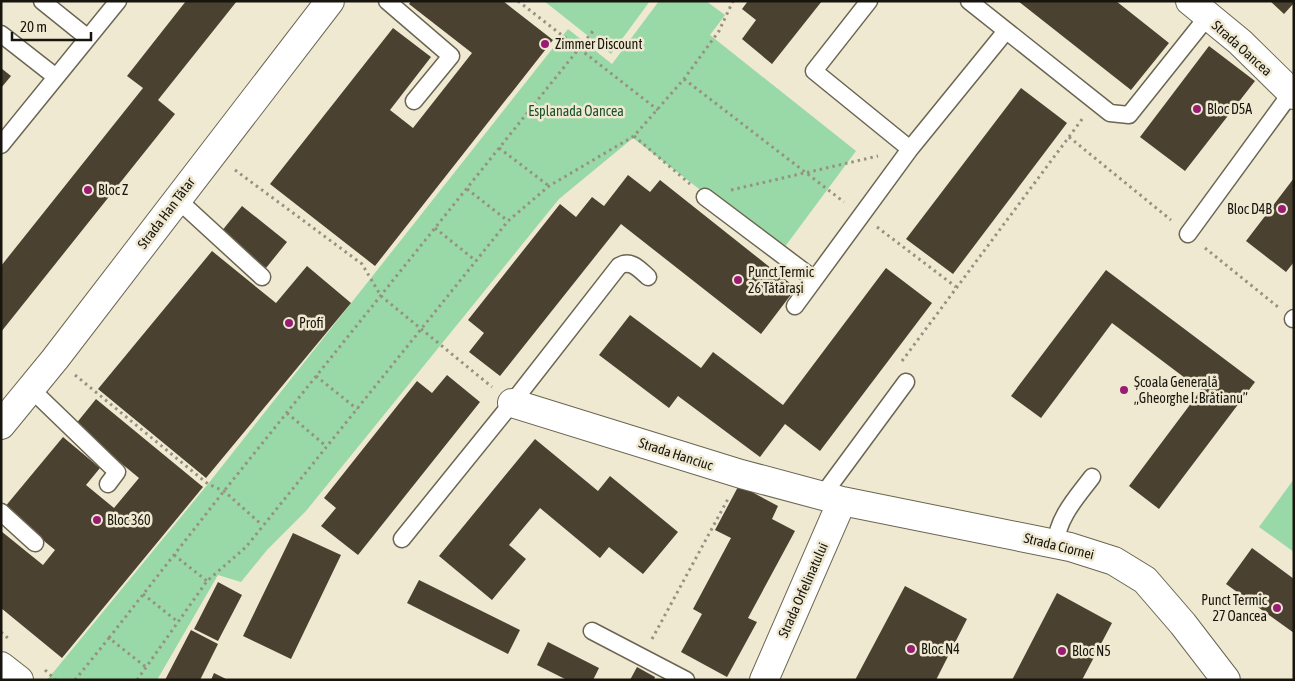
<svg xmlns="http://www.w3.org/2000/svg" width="1295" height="681" viewBox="0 0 1295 681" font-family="'Asap Condensed',sans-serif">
<rect width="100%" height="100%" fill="#efe9d2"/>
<path fill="#99d8a7" d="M 544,1 L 650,1 L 611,54 Z
M 659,1 L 706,1 L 725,15 L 710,35 L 856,151 L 781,252 L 633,138 L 559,199 L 306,511 L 267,550 L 241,582 L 218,575 L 157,680 L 47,680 L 208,484 L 568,29 L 612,64 Z
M 1294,479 L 1294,552 L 1259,527 Z"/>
<path fill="#4b4130" d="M 186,1 L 237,1 L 158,100 L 175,114 L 1,332 L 1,266 L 143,88 L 127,76 Z
M 411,1 L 503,1 L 553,40 L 375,266 L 270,184 L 393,28 L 431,57 L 390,110 L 413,128 L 472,53 L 409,4 Z
M 748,1 L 822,1 L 772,64 L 742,39 L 756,20 L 742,9 Z
M 1018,1 L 1116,1 L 1169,43 L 1131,90 Z
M 1270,1 L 1294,1 L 1294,3 L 1284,14 Z
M 1209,46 L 1255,81 L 1185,171 L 1140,137 Z
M 1,68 L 11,76 L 1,88 Z
M 1021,88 L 1067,123 L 953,274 L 906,239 Z
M 628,175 L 650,192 L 660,180 L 796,288 L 761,334 L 621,224 L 500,376 L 469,352 L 484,333 L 468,320 L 560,204 L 576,217 L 592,197 L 604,206 Z
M 1294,178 L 1294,262 L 1286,272 L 1246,241 Z
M 242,206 L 287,242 L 266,268 L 221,232 Z
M 212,251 L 276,303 L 307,266 L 351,303 L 206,478 L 98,389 Z
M 886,268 L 932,303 L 820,451 L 785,424 L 760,457 L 678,396 L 669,408 L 599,355 L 630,315 L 701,368 L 713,352 L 783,405 Z
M 1106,270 L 1255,382 L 1159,509 L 1129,486 L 1201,390 L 1112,323 L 1041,418 L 1011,396 Z
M 447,375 L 480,402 L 358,555 L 321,526 L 336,508 L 324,498 L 417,381 L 432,393 Z
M 96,399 L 203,487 L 62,658 L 1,608 L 1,531 L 43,565 L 55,550 L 4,508 L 63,437 L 100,468 L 86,485 L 114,508 L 139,478 L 75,425 Z
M 535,439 L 598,491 L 610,476 L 678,532 L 643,574 L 609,547 L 600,558 L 540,508 L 509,545 L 526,559 L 492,600 L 439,556 Z
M 739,485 L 778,506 L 772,519 L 795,531 L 748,618 L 757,622 L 727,677 L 681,652 L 702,614 L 693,609 L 731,538 L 715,530 Z
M 293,533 L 341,555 L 291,659 L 243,636 Z
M 1252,548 L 1294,579 L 1294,633 L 1226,584 Z
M 419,580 L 520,630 L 508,654 L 407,603 Z
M 218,582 L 242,595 L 218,641 L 194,629 Z
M 905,586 L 967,619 L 936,680 L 855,680 Z
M 1057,593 L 1112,623 L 1082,680 L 1012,680 Z
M 191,630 L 218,644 L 200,680 L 165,680 Z
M 548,642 L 599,668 L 593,680 L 567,680 L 537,665 Z
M 637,667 L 655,677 L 654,680 L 630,680 Z
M 214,673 L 228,680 L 211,680 Z"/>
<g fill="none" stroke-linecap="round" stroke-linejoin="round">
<defs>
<path id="service" d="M 42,1 L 88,38
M 387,1 L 451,56 L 414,101
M 969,1 L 1110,113 L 1129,115 L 1208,16
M 1,34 L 56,77
M 1,145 L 118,1
M 910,149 L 1006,31
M 705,197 L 814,279
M 177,199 L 262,277
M 1188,234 L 1291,93
M 795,306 L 910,149 L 814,71 L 869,1
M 1293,319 L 1294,318
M 31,389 L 117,472 L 108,484
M 822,496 L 906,382
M 1,512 L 35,543
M 402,539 L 512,403 L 619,266 C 631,259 639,269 648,277
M 1056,544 C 1057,518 1077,497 1092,477
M 592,631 L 686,680"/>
<path id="minor" d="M 512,403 L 741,474 L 842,501 L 1070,547 L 1114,561 L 1145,580 L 1183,624 L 1226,680
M 764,680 L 842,501"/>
<path id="tertiary" d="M 1190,1 L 1240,42 L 1294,95
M 1,425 L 55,359 L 330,1"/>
<path id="secondary" d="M 1,666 L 19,680"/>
</defs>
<use href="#service" stroke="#6b6552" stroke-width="19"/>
<use href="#minor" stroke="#6b6552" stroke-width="30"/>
<use href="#tertiary" stroke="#6b6552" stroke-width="30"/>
<use href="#secondary" stroke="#6b6552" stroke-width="30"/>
<path stroke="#969281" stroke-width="3" stroke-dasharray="2.5 4" stroke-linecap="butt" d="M 518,1 L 658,110
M 684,79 L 844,202
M 634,136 L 690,184
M 1069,137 L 1171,220
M 499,148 L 549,186
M 235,170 L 362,264 L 381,296 L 492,387
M 467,189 L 508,221
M 731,190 L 878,156
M 877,227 L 956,287
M 435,228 L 476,261
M 1205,248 L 1278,307
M 902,361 L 1083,118
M 75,375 L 208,484 L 224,491 L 262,525
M 316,376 L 357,409
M 287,413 L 326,446
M 174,555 L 207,581
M 143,594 L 178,622
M 1,632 L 10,640
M 109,638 L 224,491 L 593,31
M 652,639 L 729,497
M 45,670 L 56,680
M 75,680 L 109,638 L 147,668
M 137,680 L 207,581 L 246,547 L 508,221 L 549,186 L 634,136 L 684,79 L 719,31 L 733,1"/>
<use href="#service" stroke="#fff" stroke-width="16"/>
<use href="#minor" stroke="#fff" stroke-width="28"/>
<use href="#tertiary" stroke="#fff" stroke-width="28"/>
<use href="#secondary" stroke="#fff" stroke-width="28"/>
</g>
<g fill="#9a1c72" stroke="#efe9d2" stroke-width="2">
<circle cx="545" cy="44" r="5"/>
<circle cx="1197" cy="109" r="5"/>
<circle cx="88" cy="190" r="5"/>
<circle cx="1282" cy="209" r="5"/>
<circle cx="738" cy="280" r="5"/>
<circle cx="289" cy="323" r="5"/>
<circle cx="1124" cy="390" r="5"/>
<circle cx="97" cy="520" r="5"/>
<circle cx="1277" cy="608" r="5"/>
<circle cx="911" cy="649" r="5"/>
<circle cx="1062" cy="651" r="5"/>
</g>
<g text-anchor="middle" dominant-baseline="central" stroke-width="5" stroke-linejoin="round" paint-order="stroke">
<g font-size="14" fill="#18150e" stroke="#efe9d2" text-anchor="start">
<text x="555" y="44">Zimmer Discount</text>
<text x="1207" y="109">Bloc D5A</text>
<text x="98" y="190">Bloc Z</text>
<text x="1272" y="209" text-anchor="end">Bloc D4B</text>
<text x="748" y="272">Punct Termic<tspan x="748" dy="16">26 Tătărași</tspan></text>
<text x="299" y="323">Profi</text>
<text x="1134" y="382">Școala Generală<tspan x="1134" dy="16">„Gheorghe I. Brătianu”</tspan></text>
<text x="107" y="520">Bloc 360</text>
<text x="1267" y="600" text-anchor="end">Punct Termic<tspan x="1267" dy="16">27 Oancea</tspan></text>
<text x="921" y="649">Bloc N4</text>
<text x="1072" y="651">Bloc N5</text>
</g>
<g font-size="14" fill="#18150e" stroke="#efe9d2">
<text transform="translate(1242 48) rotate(42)">Strada Oancea</text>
<text transform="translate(166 213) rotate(-53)">Strada Han Tătar</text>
<text transform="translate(676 454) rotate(18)">Strada Hanciuc</text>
<text transform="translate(1059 546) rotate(14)">Strada Ciornei</text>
<text transform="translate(803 590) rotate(-66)">Strada Orfelinatului</text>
</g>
<g font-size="14" fill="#19512c" stroke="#efe9d2">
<text x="576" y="111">Esplanada Oancea</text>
</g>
</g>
<rect width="1295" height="681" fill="none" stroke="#18150e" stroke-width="5"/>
<path d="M12 32v8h79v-8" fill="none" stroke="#18150e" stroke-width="2.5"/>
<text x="20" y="32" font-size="15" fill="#18150e" stroke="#efe9d2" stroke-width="4" paint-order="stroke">20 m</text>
</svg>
